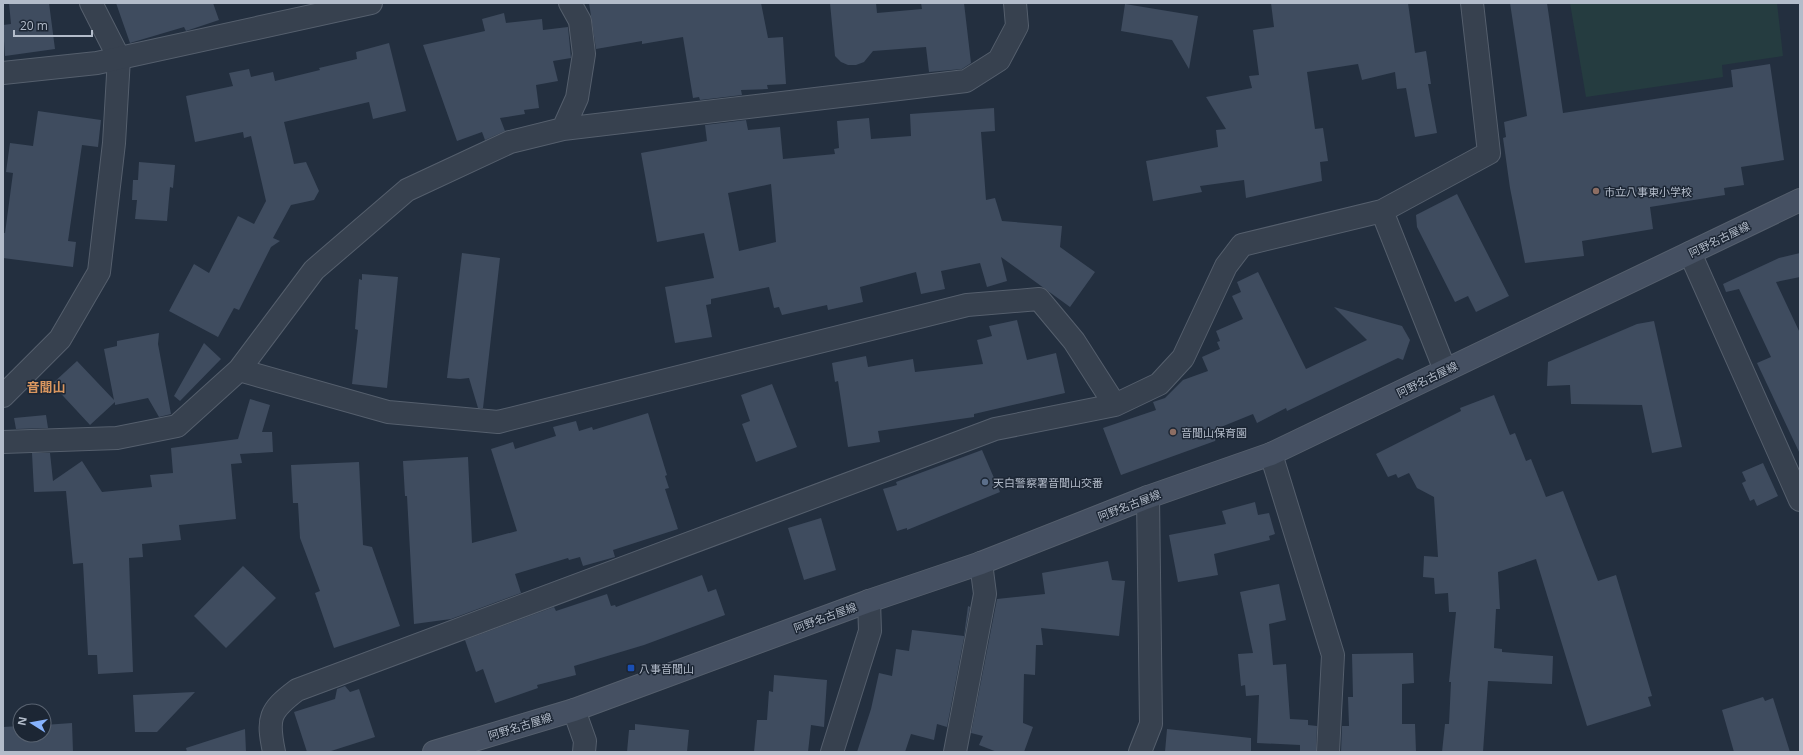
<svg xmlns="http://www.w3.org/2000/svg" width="1803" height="755" viewBox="0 0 1803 755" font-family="'Open Sans','Noto Sans JP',sans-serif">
<rect width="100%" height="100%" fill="#232f3f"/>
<path fill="#253c40" d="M 1570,3 L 1777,3 L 1783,56 L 1722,65 L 1723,77 L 1586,97 Z"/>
<path fill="#3f4c5f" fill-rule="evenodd" d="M 9,3 L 49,3 L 55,49 L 5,56 L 3,25 L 11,24 Z
M 116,3 L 213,3 L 219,20 L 186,31 L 184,27 L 130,43 Z
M 589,3 L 761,3 L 768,38 L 783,37 L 786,84 L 767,85 L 768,89 L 741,90 L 742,95 L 700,100 L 699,97 L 693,98 L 683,37 L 642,44 L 642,41 L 596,49 Z
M 830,3 L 876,3 L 877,13 L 922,9 L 921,3 L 964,3 L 971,63 L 962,69 L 929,72 L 926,47 L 873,51 L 864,62 L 856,65 L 848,65 L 841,62 L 835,56 Z
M 1271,3 L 1408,3 L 1415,53 L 1426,51 L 1431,84 L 1428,84 L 1437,133 L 1415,137 L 1406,88 L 1397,89 L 1395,72 L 1362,80 L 1358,64 L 1307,72 L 1315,129 L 1323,128 L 1328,161 L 1320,162 L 1322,181 L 1246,198 L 1244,180 L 1200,186 L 1202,192 L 1153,201 L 1146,161 L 1218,147 L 1216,130 L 1226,129 L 1206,97 L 1252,88 L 1249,76 L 1259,75 L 1253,30 L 1274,27 Z
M 1510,3 L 1547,3 L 1563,113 L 1733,87 L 1731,70 L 1770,64 L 1784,160 L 1741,167 L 1744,185 L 1724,188 L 1725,195 L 1650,207 L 1653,229 L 1582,241 L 1584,256 L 1525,263 L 1510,188 L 1503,138 L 1506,137 L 1504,122 L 1527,116 Z
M 1125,4 L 1198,16 L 1189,69 L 1172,40 L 1121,31 Z
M 504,13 L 506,23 L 542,19 L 543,30 L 568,27 L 571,58 L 553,61 L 558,81 L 536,85 L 539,108 L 524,110 L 525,114 L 500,118 L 505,131 L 485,140 L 482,132 L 457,141 L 423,45 L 485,31 L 482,19 Z
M 389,43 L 406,111 L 373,119 L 369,102 L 284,122 L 294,164 L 306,162 L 319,191 L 314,200 L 291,205 L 273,238 L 280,241 L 271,247 L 239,310 L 234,308 L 218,337 L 169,311 L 194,264 L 209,273 L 238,216 L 254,224 L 266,201 L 251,136 L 244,138 L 243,132 L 195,142 L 186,96 L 233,86 L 229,73 L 249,69 L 251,77 L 273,72 L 275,81 L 320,70 L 319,68 L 357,59 L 356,52 Z
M 994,108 L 995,131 L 981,132 L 986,200 L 995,198 L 1002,221 L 1062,226 L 1060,247 L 1095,272 L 1070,307 L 1001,257 L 1007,281 L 987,287 L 980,263 L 941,271 L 945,289 L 921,294 L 916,272 L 860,287 L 863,302 L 828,310 L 827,305 L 782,315 L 779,307 L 774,308 L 769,287 L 711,299 L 711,304 L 706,305 L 712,337 L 675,343 L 665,287 L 714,278 L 704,233 L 657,242 L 641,153 L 707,141 L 705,125 L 746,120 L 748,130 L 780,127 L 783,159 L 835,154 L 834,149 L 839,148 L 837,121 L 869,118 L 871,139 L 911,136 L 910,114 ZM 771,184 L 776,242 L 739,251 L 728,193 Z
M 38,111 L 101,120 L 98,147 L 82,145 L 68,241 L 76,242 L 73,267 L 3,258 L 3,233 L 5,233 L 13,173 L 6,172 L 10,143 L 33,146 Z
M 139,162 L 175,165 L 173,188 L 170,187 L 167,221 L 135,219 L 137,200 L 132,200 L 133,180 L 138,180 Z
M 1457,194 L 1509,296 L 1476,312 L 1468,296 L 1455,302 L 1417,227 L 1416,215 Z
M 462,253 L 500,258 L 483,408 L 478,408 L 469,378 L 460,379 L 447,378 Z
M 1800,253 L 1800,277 L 1776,282 L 1800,333 L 1800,454 L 1757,363 L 1771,357 L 1739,289 L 1726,292 L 1723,284 L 1779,258 Z
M 1258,272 L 1306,369 L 1367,340 L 1334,307 L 1402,326 L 1410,340 L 1403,360 L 1398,358 L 1287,411 L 1286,408 L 1257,423 L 1253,414 L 1221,427 L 1215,441 L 1121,475 L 1103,428 L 1156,410 L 1153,402 L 1165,398 L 1183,380 L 1208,371 L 1202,357 L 1220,349 L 1217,342 L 1220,341 L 1216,331 L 1243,319 L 1232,296 L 1241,292 L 1237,282 Z
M 362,274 L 398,277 L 387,388 L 352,384 L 358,330 L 355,329 L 359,279 L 362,280 Z
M 1017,320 L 1027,360 L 1056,353 L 1065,393 L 974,414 L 974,417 L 878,431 L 880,442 L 848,447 L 838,381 L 835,382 L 832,363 L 866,356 L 868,367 L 913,359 L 915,372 L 983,364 L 977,340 L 992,336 L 989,326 Z
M 1654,321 L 1682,447 L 1652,453 L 1642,405 L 1571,404 L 1570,385 L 1547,386 L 1548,362 L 1637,324 Z
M 159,333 L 158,344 L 171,414 L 159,417 L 148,398 L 115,405 L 115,402 L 90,425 L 52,384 L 77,361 L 114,400 L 104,349 L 117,346 L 117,341 Z
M 204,343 L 221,359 L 180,401 L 174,396 Z
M 772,384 L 797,447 L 756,462 L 742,424 L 750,421 L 741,395 Z
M 1494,395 L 1510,435 L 1515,433 L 1526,461 L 1531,459 L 1546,497 L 1563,491 L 1598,581 L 1616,575 L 1652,696 L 1648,697 L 1651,706 L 1587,726 L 1536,559 L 1498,572 L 1500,609 L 1496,609 L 1494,648 L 1502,649 L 1502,652 L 1553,656 L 1552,684 L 1488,681 L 1483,752 L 1442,752 L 1445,724 L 1449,724 L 1451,682 L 1449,682 L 1456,612 L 1449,612 L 1448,593 L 1435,594 L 1434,578 L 1423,577 L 1424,556 L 1438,557 L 1434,497 L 1417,488 L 1409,473 L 1398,478 L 1396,474 L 1388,477 L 1376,454 L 1461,411 L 1460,408 Z
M 250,399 L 270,405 L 262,432 L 272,432 L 273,452 L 240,454 L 242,463 L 231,464 L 236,519 L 179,525 L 181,540 L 142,544 L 143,557 L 129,558 L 133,672 L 98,674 L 97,655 L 88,655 L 83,563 L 73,564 L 66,491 L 34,492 L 32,453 L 50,453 L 53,481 L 82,461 L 102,492 L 152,487 L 150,475 L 173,473 L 171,448 L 238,439 Z
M 648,413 L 667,475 L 665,476 L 669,488 L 665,489 L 678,529 L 613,550 L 615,557 L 583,566 L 580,557 L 569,560 L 568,558 L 515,574 L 521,593 L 451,619 L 414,624 L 407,496 L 405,496 L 403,461 L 468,457 L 472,543 L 517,531 L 491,449 L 513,442 L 515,449 L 556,436 L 553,427 L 576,421 L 579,431 L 592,427 L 593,430 Z
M 46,415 L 48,428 L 16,429 L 14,418 Z
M 982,450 L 1000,492 L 907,530 L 907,528 L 897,531 L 883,489 L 897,485 L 896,482 Z
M 359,462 L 363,545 L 372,547 L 400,626 L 334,648 L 315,593 L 320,591 L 300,538 L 298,503 L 293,503 L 291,465 Z
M 1763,463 L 1778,496 L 1757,506 L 1754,499 L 1750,501 L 1742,483 L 1746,481 L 1742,472 Z
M 1255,502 L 1258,515 L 1269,513 L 1275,534 L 1269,536 L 1270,540 L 1214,554 L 1218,575 L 1178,582 L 1169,535 L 1226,524 L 1222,511 Z
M 821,518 L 836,570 L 804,580 L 788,528 Z
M 1108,561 L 1112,580 L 1125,581 L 1119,636 L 1041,628 L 1043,645 L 1036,645 L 1035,675 L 1024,674 L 1023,723 L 1033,727 L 1024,752 L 997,752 L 979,745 L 983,736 L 971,733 L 997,599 L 1045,594 L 1042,573 Z
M 243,566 L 276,598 L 226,648 L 194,616 Z
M 702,575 L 708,592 L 716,589 L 725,615 L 644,645 L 574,666 L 576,675 L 537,685 L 538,688 L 495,703 L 483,669 L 476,672 L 465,640 L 554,607 L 556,611 L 607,594 L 611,606 L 615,605 L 616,607 Z
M 1279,584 L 1286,620 L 1269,624 L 1273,665 L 1286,664 L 1290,719 L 1308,720 L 1308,725 L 1317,726 L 1316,752 L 1300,752 L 1300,745 L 1257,743 L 1259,695 L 1246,696 L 1245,685 L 1241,686 L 1238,654 L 1253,653 L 1240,592 Z
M 968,606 L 970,607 L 947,727 L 937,724 L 934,740 L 911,734 L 905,752 L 857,752 L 871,709 L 879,673 L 892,676 L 896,649 L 909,651 L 912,630 L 964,636 Z
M 1413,653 L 1414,683 L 1402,684 L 1402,724 L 1415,724 L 1416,752 L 1341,752 L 1342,726 L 1349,726 L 1348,697 L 1353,697 L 1352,654 Z
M 774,675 L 827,680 L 824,727 L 811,725 L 808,752 L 754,752 L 757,720 L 767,720 L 769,691 L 773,692 Z
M 345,686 L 350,692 L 359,689 L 375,737 L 328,752 L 307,752 L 294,712 L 335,699 L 337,689 Z
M 195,692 L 157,732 L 135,732 L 133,695 Z
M 1763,697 L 1765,701 L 1773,698 L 1790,752 L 1734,752 L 1722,710 Z
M 72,723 L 73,752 L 3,752 L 3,727 L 20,726 L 20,735 L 44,735 L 44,725 Z
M 635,724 L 689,730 L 687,752 L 627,752 L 629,730 L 635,730 Z
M 245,729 L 246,752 L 187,752 L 186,748 Z
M 1167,729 L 1251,738 L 1251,752 L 1165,752 Z"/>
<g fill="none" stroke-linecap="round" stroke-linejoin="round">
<defs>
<path id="minor" d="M 563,129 L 577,98 L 584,54 L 580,21 L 570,3
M 1382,211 L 1445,370
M 1690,253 L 1800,500
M 239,370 L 388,412 L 498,422 L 967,305 L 1039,299 L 1074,341 L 1115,405
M 3,396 L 60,339 L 99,272 L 114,143 L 119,58 L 91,3
M 3,442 L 117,438 L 177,426 L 239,370 L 314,270 L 407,190 L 510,142 L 563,129 L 966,81 L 999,60 L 1017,26 L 1015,3
M 1271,454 L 1333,655 L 1328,752
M 574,710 L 585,741 L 584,752
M 274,752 C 267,718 269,711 297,690 L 995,429 L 1115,405 L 1159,384 L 1183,358 L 1226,266 L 1242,245 L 1382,211 L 1489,153 L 1472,3
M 832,752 L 870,631 L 869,601
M 955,752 L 985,594 L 981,563
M 1140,752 L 1151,724 L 1148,497"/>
<path id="tertiary" d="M 3,73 L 97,63 L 371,3"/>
<path id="secondary" d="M 434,752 L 574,710 L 869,601 L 981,563 L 1148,497 L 1271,454 L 1800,200"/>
</defs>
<use href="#minor" stroke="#555f6d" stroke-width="24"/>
<use href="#tertiary" stroke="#555f6d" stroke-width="24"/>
<use href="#secondary" stroke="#555f6d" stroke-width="24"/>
<use href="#minor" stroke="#37414f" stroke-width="22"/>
<use href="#tertiary" stroke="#37414f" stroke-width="22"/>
<use href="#secondary" stroke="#455062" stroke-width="22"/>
</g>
<g fill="#8d6e63" stroke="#1c2634" stroke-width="1.5">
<circle cx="1596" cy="191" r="4"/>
<circle cx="1173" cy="432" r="4"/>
</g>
<circle fill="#5c6f8a" stroke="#1c2634" stroke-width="1.5" cx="985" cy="482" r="4"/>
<rect fill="#1a4fb4" stroke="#1c2634" stroke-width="1.5" x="627" y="664" width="8" height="8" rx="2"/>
<g text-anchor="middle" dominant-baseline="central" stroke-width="3" stroke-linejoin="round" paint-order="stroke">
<g font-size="11" fill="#b3bcca" stroke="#1c2634" text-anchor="start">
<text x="1604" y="191">市立八事東小学校</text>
<text x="1181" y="432">音聞山保育園</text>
<text x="993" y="482">天白警察署音聞山交番</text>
<text x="639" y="668">八事音聞山</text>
</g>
<g font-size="11" fill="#b3bcca" stroke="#1c2634">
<text transform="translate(1719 239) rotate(-26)">阿野名古屋線</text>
<text transform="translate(1427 379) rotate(-26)">阿野名古屋線</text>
<text transform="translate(1129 505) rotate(-21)">阿野名古屋線</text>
<text transform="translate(825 617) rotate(-20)">阿野名古屋線</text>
<text transform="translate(520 726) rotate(-17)">阿野名古屋線</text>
</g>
<g font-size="13" font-weight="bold" fill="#d9965f" stroke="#1c2634">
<text x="46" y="387">音聞山</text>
</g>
</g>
<rect width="1803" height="755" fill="none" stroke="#b3bcca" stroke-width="8"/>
<g transform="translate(32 723) rotate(281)"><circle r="19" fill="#1c2634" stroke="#586270"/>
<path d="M0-3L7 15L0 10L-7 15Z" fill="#86b2fc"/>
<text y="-6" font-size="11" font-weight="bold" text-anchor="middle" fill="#b3bcca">N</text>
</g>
<path d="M14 30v6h78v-6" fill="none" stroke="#b3bcca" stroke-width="2"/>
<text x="20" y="30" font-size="12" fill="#b3bcca" stroke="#1c2634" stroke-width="3" paint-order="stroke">20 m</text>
</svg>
